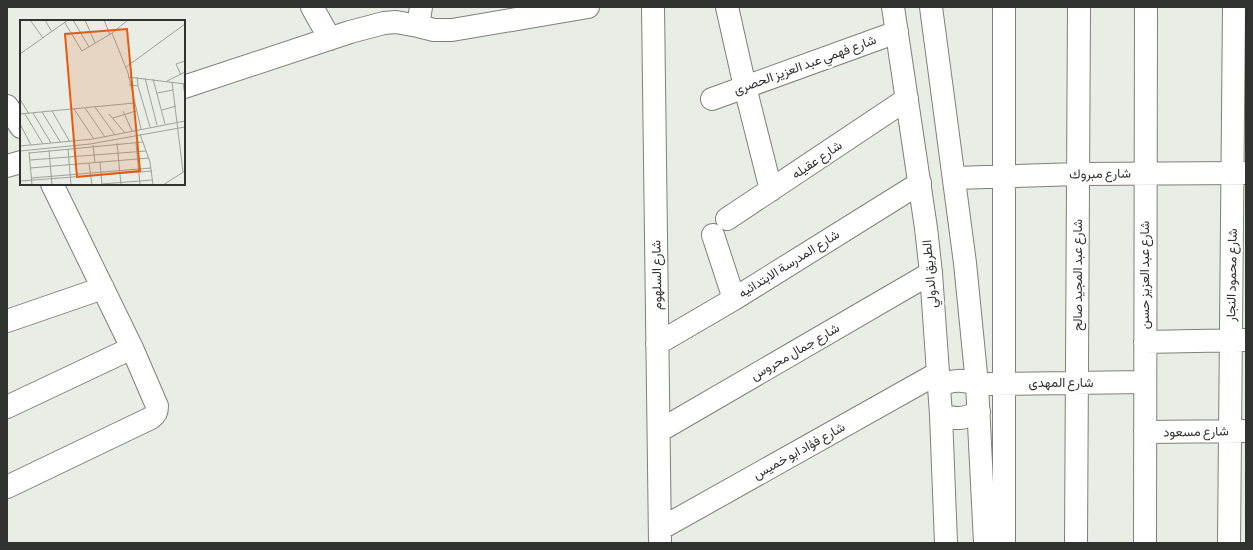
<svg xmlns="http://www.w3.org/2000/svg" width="1253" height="550" viewBox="0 0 1253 550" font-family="'Sofia Sans Condensed',Vazirmatn,sans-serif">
<rect width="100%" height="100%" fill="#e8ede5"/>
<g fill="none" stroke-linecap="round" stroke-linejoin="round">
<defs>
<path id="minor" d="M 312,7 L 330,39
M 653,7 L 660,543
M 727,7 L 745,87 L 771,190
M 1004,7 L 1004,543
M 418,26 L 421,7
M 184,87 L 350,32 L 384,23 L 396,22 L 418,26 L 434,30 L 452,30 L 588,7
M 712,99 L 897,32
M 7,106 L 21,127
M 7,166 L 21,162
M 954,178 L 1078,174 L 1246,173
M 727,219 L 907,99
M 713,235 L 734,299
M 7,321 L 103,288
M 1145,342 L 1246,340
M 657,344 L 734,299 L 920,183
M 990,384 L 1145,382
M 7,407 L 132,348
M 659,431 L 931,273
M 1145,432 L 1246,431
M 7,487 L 151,418 C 156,414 157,412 157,406 L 132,348 L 52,184
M 660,529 L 938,373
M 1076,543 L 1079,7
M 1145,543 L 1146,7
M 1229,543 L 1234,7"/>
<path id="tertiary" d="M 893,7 L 926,228 L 931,273 L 941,415 L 946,543
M 931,7 L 965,263 L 977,384 L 985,543
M 939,386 C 953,379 963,380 977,384
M 941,415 C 956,420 964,419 979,412"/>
</defs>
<use href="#minor" stroke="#7d817a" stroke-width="24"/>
<use href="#tertiary" stroke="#7d817a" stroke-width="24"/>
<use href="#minor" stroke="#fff" stroke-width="22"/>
<use href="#tertiary" stroke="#fff" stroke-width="22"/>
</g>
<g text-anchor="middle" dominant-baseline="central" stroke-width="4" stroke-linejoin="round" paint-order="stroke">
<g font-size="13" fill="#30322f" stroke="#fff">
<text transform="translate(805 65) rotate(-20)">شارع فهمي عبد العزيز الحصرى</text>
<text transform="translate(817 160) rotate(-34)">شارع عقيله</text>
<text transform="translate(1100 174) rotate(-1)">شارع مبروك</text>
<text transform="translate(789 264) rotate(-32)">شارع المدرسة الابتدائيه</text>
<text transform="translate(930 274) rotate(-95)">الطريق الدولي</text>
<text transform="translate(657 275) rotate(-91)">شارع السلهوم</text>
<text transform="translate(1078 275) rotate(-90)">شارع عبد المجيد صالح</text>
<text transform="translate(1145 275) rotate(-90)">شارع عبد العزيز حسن</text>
<text transform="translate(1232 275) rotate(-89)">شارع محمود النجار</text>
<text transform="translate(795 352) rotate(-30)">شارع جمال محروس</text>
<text x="1061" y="383">شارع المهدى</text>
<text transform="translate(1196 432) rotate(-1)">شارع مسعود</text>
<text transform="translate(799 451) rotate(-29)">شارع فؤاد ابو خميس</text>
</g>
</g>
<g transform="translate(20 20)">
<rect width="165" height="165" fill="#e8ede5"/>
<path fill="none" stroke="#9ea29c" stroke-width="1" d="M 10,0 L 23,18M 25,0 L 32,12M 53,0 L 69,27M 65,0 L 75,23M 84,0 L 90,15M 108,0 L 92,13 L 108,53 L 121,109M 45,3 L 62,31 L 92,13M 0,34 L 48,0M 106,47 L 165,4M 161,55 L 156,44 L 165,41M 108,57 L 165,64M 125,58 L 137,105M 133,59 L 145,104M 147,61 L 165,52M 152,62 L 163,152M 163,63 L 165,76M 109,65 L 118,66 L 117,57M 118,66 L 130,107M 137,73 L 153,70M 0,79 L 9,94M 75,87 L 95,115M 65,88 L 85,117M 54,89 L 74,119M 142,90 L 156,86M 32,91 L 50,122M 103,91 L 112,111M 22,92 L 41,123M 13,93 L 31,123M 0,94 L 114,83M 5,94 L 23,124M 89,94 L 105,113M 93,98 L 116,91M 0,104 L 11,125M 120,114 L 130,142 L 133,165M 97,123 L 101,165M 116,123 L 120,165M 73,125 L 75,143M 0,126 L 73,119 L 165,101M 48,129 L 51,165M 29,130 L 32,165M 0,131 L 70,124 L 165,107M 9,132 L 12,165M 9,133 L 123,122M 10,140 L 126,131M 80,142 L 82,165M 69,143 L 72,165M 10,148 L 129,138M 11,158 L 131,148M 0,161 L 132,151M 82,164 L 132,160M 143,165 L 165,151"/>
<path fill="#e8590c" fill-opacity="0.15" stroke="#e8590c" stroke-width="2" d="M 107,9 L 120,151 L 57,157 L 45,14 Z"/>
<rect width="165" height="165" fill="none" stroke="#30322f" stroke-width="2"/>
</g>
<rect width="1253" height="550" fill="none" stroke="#30322f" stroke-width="16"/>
</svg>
